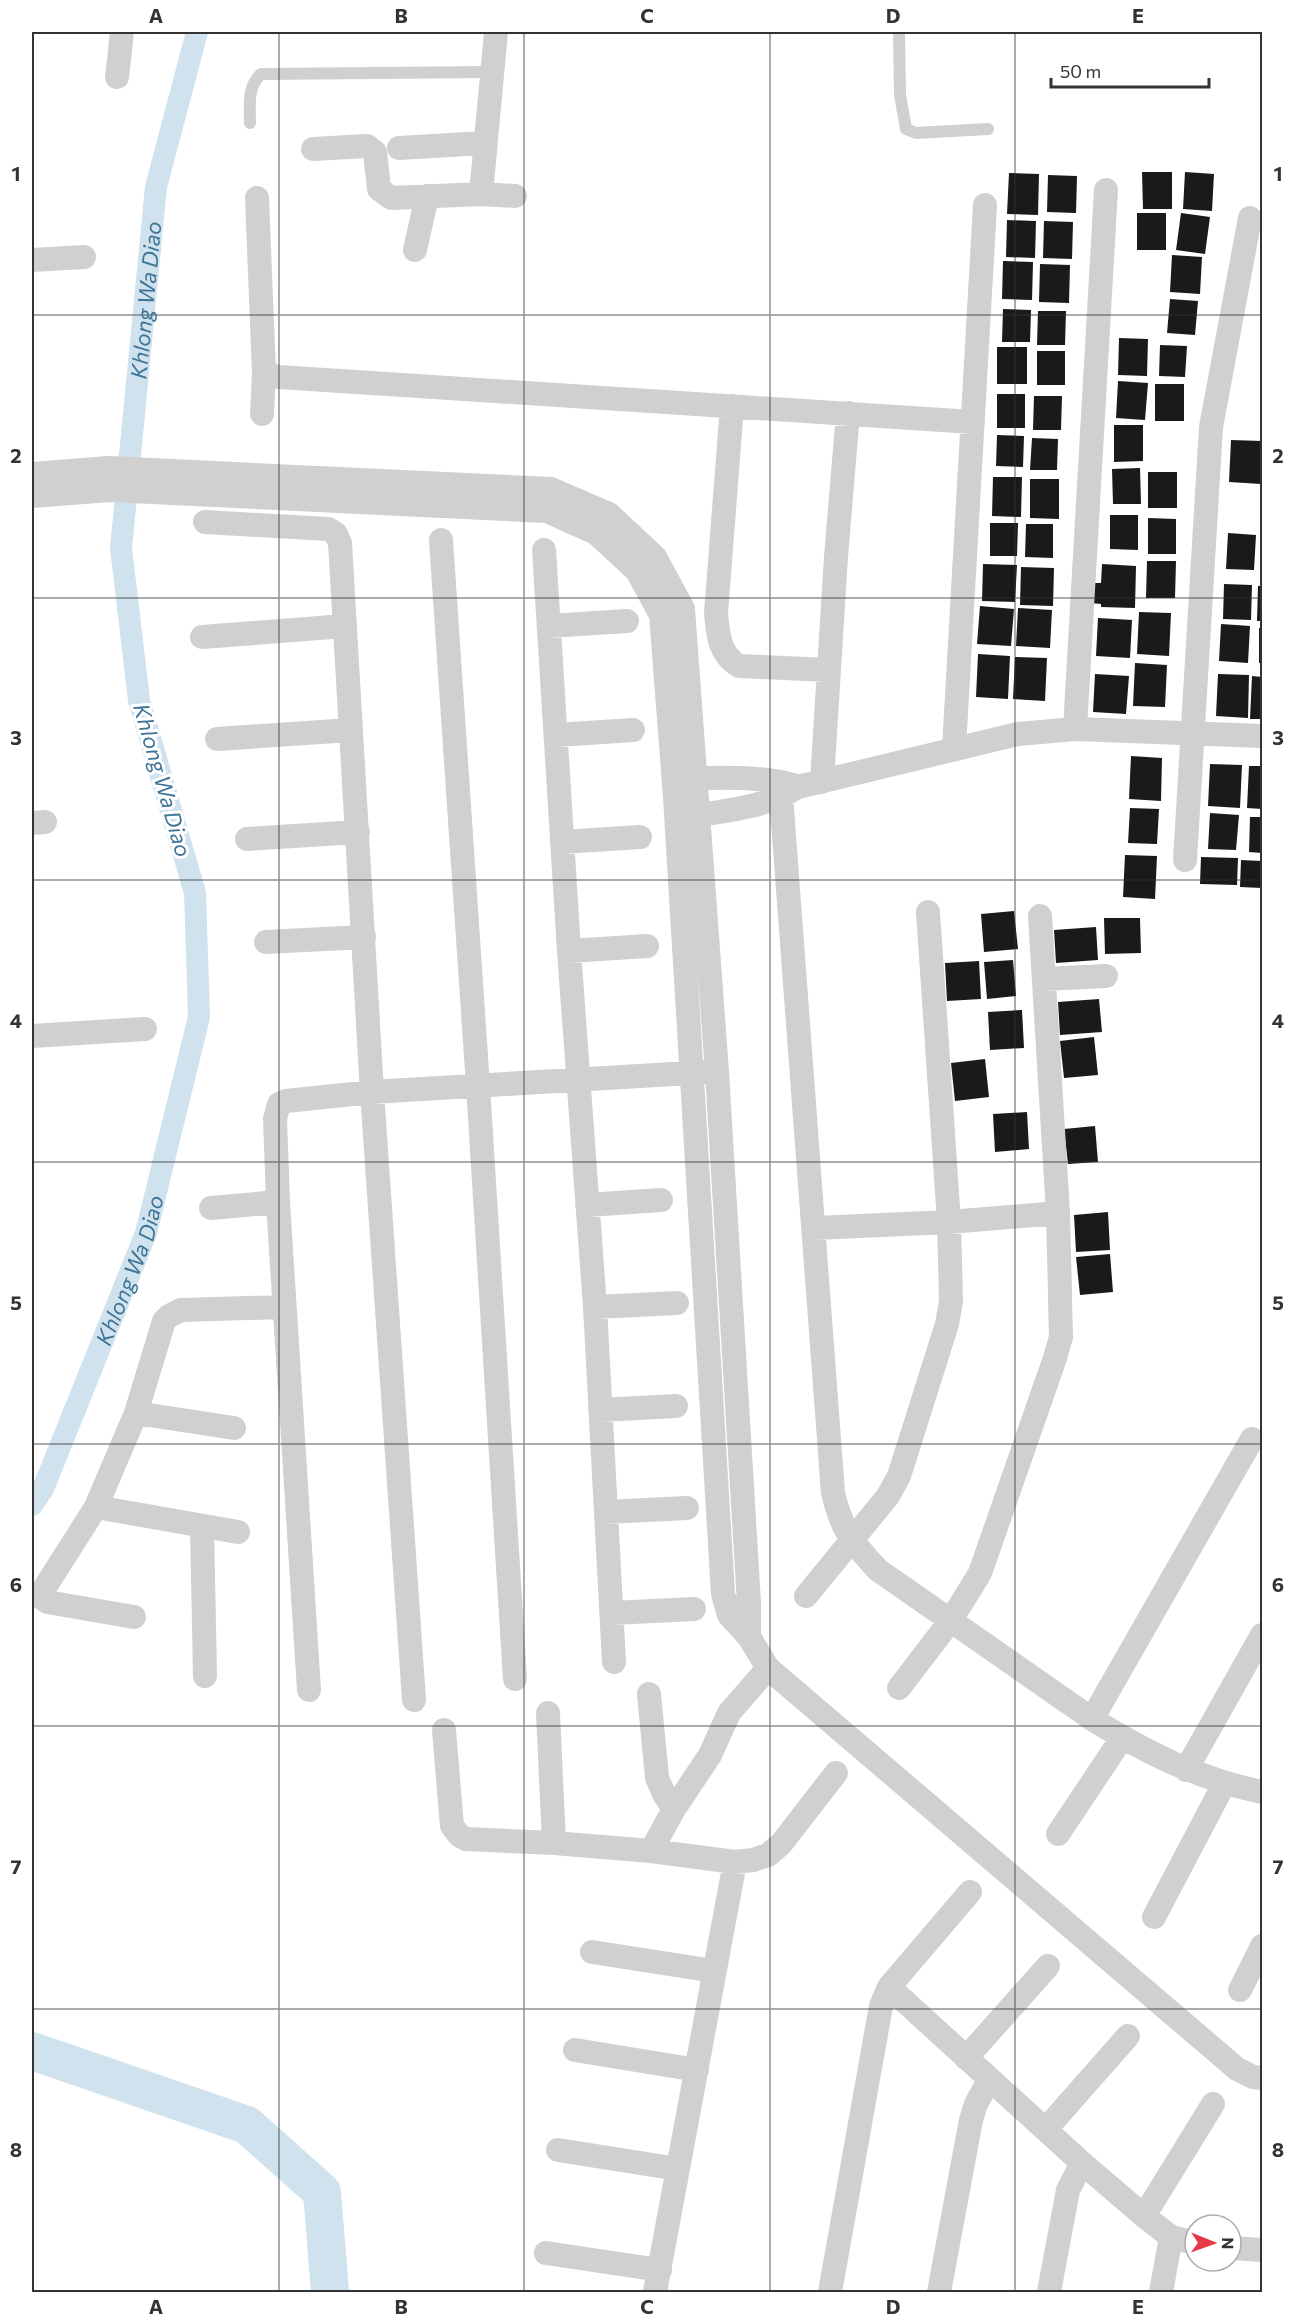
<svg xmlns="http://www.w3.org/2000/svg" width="1294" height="2324" viewBox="0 0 1294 2324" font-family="Commissioner,sans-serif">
<rect width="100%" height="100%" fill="#fff"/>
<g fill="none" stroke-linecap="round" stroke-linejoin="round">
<path stroke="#cfe2ee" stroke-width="22" id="s1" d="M 32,1505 L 43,1489 L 146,1233 L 199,1017 L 195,893 L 139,700 L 121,548 L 156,187 L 197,32"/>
<path stroke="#cfe2ee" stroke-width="38" d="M 32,2051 L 247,2125 L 322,2192 L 330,2292"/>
</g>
<path fill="#1a1a1a" d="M 1142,172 L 1172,172 L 1172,209 L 1143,209 Z
M 1185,172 L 1214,174 L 1212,211 L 1183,209 Z
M 1009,173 L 1039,174 L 1038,215 L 1007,214 Z
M 1048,175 L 1077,176 L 1076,213 L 1047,212 Z
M 1137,213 L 1166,213 L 1166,250 L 1137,250 Z
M 1181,213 L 1210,217 L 1205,254 L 1176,250 Z
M 1007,220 L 1036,221 L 1035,258 L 1006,257 Z
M 1044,221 L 1073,222 L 1072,259 L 1043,258 Z
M 1172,255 L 1202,257 L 1200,294 L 1170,292 Z
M 1003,261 L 1033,262 L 1032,300 L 1002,299 Z
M 1040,264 L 1070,265 L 1069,303 L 1039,302 Z
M 1170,299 L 1198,301 L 1195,335 L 1167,333 Z
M 1003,309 L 1031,310 L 1030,342 L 1002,342 Z
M 1038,311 L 1066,311 L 1065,345 L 1037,345 Z
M 1119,338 L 1148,339 L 1147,376 L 1118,375 Z
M 1160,345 L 1187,346 L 1185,377 L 1159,376 Z
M 997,347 L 1027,347 L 1027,384 L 997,384 Z
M 1037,351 L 1065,351 L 1065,385 L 1037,385 Z
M 1118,381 L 1148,383 L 1145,420 L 1116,418 Z
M 1155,384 L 1184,384 L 1184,421 L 1155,421 Z
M 997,394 L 1025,394 L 1025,428 L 997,428 Z
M 1034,396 L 1062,396 L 1061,430 L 1033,430 Z
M 1114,425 L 1143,425 L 1143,461 L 1114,462 Z
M 997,435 L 1024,436 L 1023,467 L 996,466 Z
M 1032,438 L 1058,439 L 1057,470 L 1030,470 Z
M 1231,440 L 1262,441 L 1261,484 L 1229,482 Z
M 1140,468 L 1141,504 L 1113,504 L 1112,469 Z
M 1148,472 L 1177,472 L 1177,508 L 1148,508 Z
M 993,477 L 1022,477 L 1021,517 L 992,516 Z
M 1030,479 L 1059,479 L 1059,519 L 1030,518 Z
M 1110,515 L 1138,515 L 1138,550 L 1110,549 Z
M 1148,518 L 1176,519 L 1176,554 L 1148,554 Z
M 990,523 L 1018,523 L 1017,556 L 990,556 Z
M 1026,524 L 1053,524 L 1053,558 L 1025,557 Z
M 1228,533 L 1256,535 L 1254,570 L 1226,569 Z
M 1147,561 L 1176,561 L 1175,598 L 1146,598 Z
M 983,564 L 1017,565 L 1015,602 L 982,601 Z
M 1102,564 L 1136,566 L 1135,608 L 1101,607 L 1101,604 L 1090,603 L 1091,583 L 1101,583 Z
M 1021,567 L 1054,568 L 1053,606 L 1020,605 Z
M 1224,584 L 1252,585 L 1251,620 L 1223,619 Z
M 1258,586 L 1262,586 L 1262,621 L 1257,621 Z
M 980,606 L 1014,609 L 1011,646 L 977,644 Z
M 1018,608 L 1052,610 L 1050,648 L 1016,646 Z
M 1139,612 L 1171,613 L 1169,656 L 1137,654 Z
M 1098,618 L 1132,620 L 1130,658 L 1096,656 Z
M 1221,624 L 1250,626 L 1248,663 L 1219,661 Z
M 1259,628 L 1262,628 L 1262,663 L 1259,663 Z
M 978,654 L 1010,656 L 1008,699 L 976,697 Z
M 1015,657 L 1047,658 L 1045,701 L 1013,699 Z
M 1135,663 L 1167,665 L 1165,707 L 1133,706 Z
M 1095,674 L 1129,676 L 1126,714 L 1093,712 Z
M 1218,674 L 1249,675 L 1248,718 L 1216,716 Z
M 1252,676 L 1262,677 L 1262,719 L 1250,719 Z
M 1131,756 L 1162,758 L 1161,801 L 1129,799 Z
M 1210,764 L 1242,765 L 1240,808 L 1208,806 Z
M 1249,766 L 1262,766 L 1262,809 L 1247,808 Z
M 1130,808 L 1159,809 L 1157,844 L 1128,843 Z
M 1210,813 L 1239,815 L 1236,850 L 1208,849 Z
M 1250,817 L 1262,817 L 1262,853 L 1249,852 Z
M 1125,855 L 1157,856 L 1155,899 L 1123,897 Z
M 1201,857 L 1238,858 L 1237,885 L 1200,884 Z
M 1241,860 L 1262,861 L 1262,888 L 1240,887 Z
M 1014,911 L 1018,949 L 984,952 L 981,914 Z
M 1104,918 L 1140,918 L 1141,953 L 1105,954 Z
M 1096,927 L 1098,960 L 1056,963 L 1054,930 Z
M 1013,960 L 1016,996 L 987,999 L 984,962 Z
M 979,961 L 981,999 L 947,1001 L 945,963 Z
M 1099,999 L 1102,1032 L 1060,1035 L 1058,1002 Z
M 1022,1010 L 1024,1048 L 990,1050 L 988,1012 Z
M 1094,1037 L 1098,1075 L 1064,1078 L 1060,1041 Z
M 985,1059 L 989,1097 L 955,1101 L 951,1063 Z
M 1027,1112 L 1029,1149 L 995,1152 L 993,1114 Z
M 1095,1126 L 1098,1162 L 1068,1164 L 1064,1129 Z
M 1108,1212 L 1110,1250 L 1076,1252 L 1074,1215 Z
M 1110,1254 L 1113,1292 L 1080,1295 L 1076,1257 Z"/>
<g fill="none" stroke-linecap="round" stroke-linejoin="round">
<path stroke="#d0d0d0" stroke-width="12" d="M 899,32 L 900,95 L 906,129 L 916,133 L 988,129
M 250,123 C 250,105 247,87 261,74 L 492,72"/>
<path stroke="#d0d0d0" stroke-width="24" d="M 117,77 L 122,32
M 399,148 L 484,143
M 313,149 L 367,146 L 375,152 L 379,189 L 391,198 L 481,194 L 496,32
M 481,194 L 515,196
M 257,198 L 264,373 L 262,414
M 415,250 L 427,196
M 32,260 L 84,257
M 264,373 L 279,377 L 973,422
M 732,406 L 716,613 C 718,635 719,654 739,666 L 828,670
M 32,474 L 109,468 L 551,489 L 609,514 L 655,557 L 683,609 L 717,1072 L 749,1603 L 749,1637
M 32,496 L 110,490 L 547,511 L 596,533 L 637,571 L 661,615 L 675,797 L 723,1594 L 729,1615 L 749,1637 L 768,1668 L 1237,2069 L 1253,2077 L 1262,2078
M 205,522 L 328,529 L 336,534 L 340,543 L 372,1092 L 414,1700
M 441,540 L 478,1086 L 515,1679
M 544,550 L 569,951 L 595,1307 L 614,1662
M 549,626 L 627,621
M 202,637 L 345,626
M 1075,729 L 1106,190
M 556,735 L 633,730
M 217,739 L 351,730
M 954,748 L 985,205
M 696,778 C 730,778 763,776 796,786
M 780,782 L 833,1493 C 842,1531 852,1542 878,1570 L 1092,1719 C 1147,1753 1199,1779 1262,1792
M 822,782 L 836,557 L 848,413
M 699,815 C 734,810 767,806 798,787 L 1018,734 L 1075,729 L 1262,736
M 32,823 L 45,822
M 247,839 L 358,832
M 562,842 L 640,837
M 1185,860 L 1211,427 L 1250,218
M 266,942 L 364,937
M 569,951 L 647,946
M 1044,979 L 1106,976
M 32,1036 L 145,1029
M 587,1205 L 661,1200
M 211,1208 L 278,1202
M 815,1228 L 949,1222 L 1058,1213
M 595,1307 L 677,1303
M 600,1410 L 676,1406
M 136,1413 L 234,1428
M 96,1507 L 238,1532
M 606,1512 L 687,1508
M 202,1527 L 205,1676
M 806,1596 L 888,1496 L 899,1476 L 947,1324 L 951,1301 L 949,1222 L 928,912
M 612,1613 L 694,1609
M 134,1617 L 47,1602 L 42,1598 L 42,1592 L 96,1507 L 136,1413 L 164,1321 L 169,1316 L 181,1310 L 284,1307
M 899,1688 L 951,1620 L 980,1573 L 1055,1358 L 1061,1337 L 1058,1213 L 1040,916
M 309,1690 L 278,1202 L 275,1119 L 279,1104 L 286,1101 L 372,1092 L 706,1072
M 649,1694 L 657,1778 L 664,1794 L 674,1809
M 548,1713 L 554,1843
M 1092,1719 L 1252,1439
M 444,1730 L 452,1826 L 460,1836 L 466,1839 L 554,1843 L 651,1851 L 735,1862 L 753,1860 L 768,1855 L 781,1844 L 836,1773
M 1186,1770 L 1262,1635
M 1058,1834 L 1122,1738
M 651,1851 L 674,1809 L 710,1755 L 729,1713 L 768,1668
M 1154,1917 L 1224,1784
M 592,1952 L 714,1971
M 889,1987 L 1082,2163 L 1144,2216 L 1171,2237 L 1195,2243
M 1240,1990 L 1262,1946
M 575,2050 L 697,2070
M 966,2058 L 1048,1966
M 1046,2129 L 1128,2036
M 558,2150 L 678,2169
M 1144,2216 L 1213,2104
M 1231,2248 L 1262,2250
M 546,2253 L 660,2270
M 655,2292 L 735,1862
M 830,2292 L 881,2006 L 889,1987 L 970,1892
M 939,2292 L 971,2120 L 976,2104 L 989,2080
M 1049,2292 L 1068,2190 L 1082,2163
M 1161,2292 L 1171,2237"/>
</g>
<path fill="none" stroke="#333" stroke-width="1.5" stroke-opacity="0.55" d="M 279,32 L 279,2292M 524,32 L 524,2292M 770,32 L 770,2292M 1015,32 L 1015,2292M 32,315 L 1262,315M 32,598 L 1262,598M 32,880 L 1262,880M 32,1162 L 1262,1162M 32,1444 L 1262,1444M 32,1726 L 1262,1726M 32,2009 L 1262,2009"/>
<g text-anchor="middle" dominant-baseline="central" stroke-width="6" stroke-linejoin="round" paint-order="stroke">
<g font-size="22" font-style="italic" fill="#3f7597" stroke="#fff">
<text stroke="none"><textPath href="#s1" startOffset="1245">Khlong Wa Diao</textPath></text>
<text transform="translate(163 780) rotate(74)">Khlong Wa Diao</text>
<text stroke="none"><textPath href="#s1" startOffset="255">Khlong Wa Diao</textPath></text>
</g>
</g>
<rect width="1294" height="2324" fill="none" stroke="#ffffff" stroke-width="66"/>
<g transform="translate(1213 2243) rotate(91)"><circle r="28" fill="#ffffff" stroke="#adadad" stroke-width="1.5"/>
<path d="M0-4.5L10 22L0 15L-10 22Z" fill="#e63946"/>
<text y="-9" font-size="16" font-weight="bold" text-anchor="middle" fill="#333333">N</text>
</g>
<path d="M1051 78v9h158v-9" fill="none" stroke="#333333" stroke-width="3"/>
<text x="1060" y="78" font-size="18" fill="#333333" stroke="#ffffff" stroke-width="4.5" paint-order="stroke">50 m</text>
<rect x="33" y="33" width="1228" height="2258" fill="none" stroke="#333" stroke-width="2"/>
<g font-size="20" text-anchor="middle" font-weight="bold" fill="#333">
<text x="156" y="23">A</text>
<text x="401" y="23">B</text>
<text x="647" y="23">C</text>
<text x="893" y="23">D</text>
<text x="1138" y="23">E</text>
<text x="16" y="181">1</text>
<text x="1278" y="181">1</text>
<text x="16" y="463">2</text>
<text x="1278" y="463">2</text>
<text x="16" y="745">3</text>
<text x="1278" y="745">3</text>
<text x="16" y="1028">4</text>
<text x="1278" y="1028">4</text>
<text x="16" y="1310">5</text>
<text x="1278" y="1310">5</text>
<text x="16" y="1592">6</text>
<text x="1278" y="1592">6</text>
<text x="16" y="1874">7</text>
<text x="1278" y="1874">7</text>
<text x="16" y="2157">8</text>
<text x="1278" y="2157">8</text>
<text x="156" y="2314">A</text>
<text x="401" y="2314">B</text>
<text x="647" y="2314">C</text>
<text x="893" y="2314">D</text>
<text x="1138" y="2314">E</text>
</g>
</svg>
